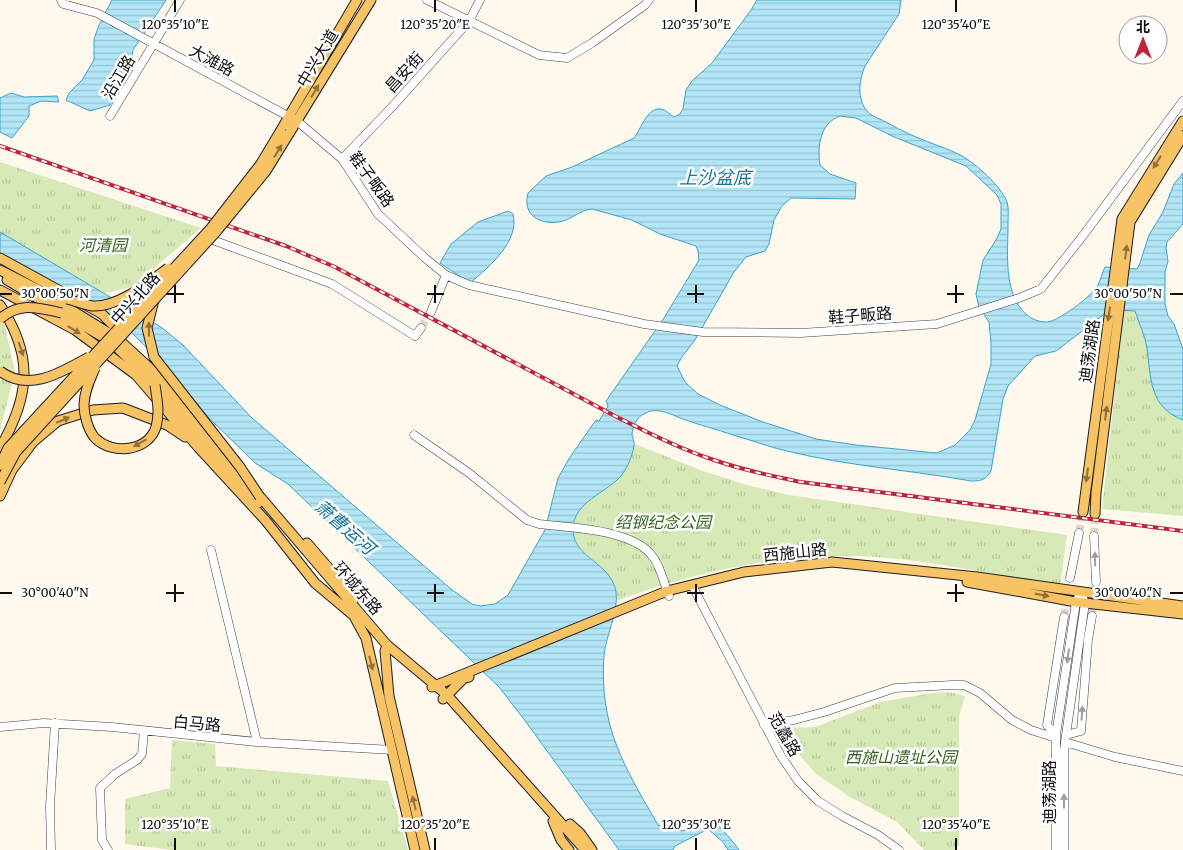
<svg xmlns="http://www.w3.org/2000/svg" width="1183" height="850" viewBox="0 0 1183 850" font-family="Merriweather,'Noto Sans SC',serif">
<defs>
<pattern id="park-tufts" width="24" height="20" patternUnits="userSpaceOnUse" patternTransform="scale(1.25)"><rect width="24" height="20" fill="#d7e9b7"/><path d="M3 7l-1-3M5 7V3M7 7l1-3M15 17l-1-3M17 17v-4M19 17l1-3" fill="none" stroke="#b7c79c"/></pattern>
<pattern id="water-rules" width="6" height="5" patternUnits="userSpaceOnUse" patternTransform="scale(1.25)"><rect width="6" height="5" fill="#b2e5f6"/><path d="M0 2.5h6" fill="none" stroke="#98c3d2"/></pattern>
</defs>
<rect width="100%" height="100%" fill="#fff9ed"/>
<path fill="url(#park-tufts)" d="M 0,162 L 201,228 L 132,287 L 96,295 L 0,241 Z
M 1124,310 L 1143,311 L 1183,407 L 1183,516 L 1102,509 Z
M 0,321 L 5,326 L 15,372 L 0,430 Z
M 635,444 L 703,471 L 747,485 L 789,495 L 1067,535 L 1060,586 C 1007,577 953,565 899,559 C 804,548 704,568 616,601 C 620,561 568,560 574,524 C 578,498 606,494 619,479 C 627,469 631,456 635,444 Z
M 949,692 L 965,696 L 959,717 L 959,845 L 954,850 L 924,850 L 897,822 L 850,797 L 816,774 L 776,728 L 815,727 L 881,702 L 932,693 Z
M 172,740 L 215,744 L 216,766 L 388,781 L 408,850 L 172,850 L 125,844 L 125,799 L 170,788 Z"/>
<path fill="url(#water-rules)" stroke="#39a4cd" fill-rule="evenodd" d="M 112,0 L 166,0 L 133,50 L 130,71 L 110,105 L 90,111 L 66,100 L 69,93 L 82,80 L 94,60 L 94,39 L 99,25 Z
M 757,0 L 901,0 L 899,14 L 865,66 C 859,81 857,97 866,110 C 870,115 877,118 882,120 C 893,126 904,132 916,137 C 931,144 948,148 962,156 C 976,164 1001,186 1007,202 C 1009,208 1008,217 1008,224 C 1008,251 1004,283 1019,306 C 1026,316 1034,322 1047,322 C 1059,321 1092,296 1098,285 C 1101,279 1102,273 1105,267 L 1137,269 L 1140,263 L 1149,235 L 1163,212 L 1174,184 L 1183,173 L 1183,224 L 1167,242 L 1166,248 L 1168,261 L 1165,272 L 1165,304 L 1168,316 L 1174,324 L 1183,349 L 1183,420 C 1149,407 1151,378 1147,348 C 1145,336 1139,323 1135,311 L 1117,310 L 1107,312 L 1056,351 L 1035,356 L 1008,386 L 1003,399 L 991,471 C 986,480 981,481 971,481 C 910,470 847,466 787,451 C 769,447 751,440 733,435 C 716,429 699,425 683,419 C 675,416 667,412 660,411 C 654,410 649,411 644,414 C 637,417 633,426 632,434 C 632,438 635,441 634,445 C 633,456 625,474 616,481 C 600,495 572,505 573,531 C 575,559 611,562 616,592 C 619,611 606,635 604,655 C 599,727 624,766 658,825 C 678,835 695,830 715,823 C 719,825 736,845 739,850 L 728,850 L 723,842 L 708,829 L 675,846 L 673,850 L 619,850 L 526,722 L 499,687 L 288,484 L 255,463 L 209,418 L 167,368 L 134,335 L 119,321 L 99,315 L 0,255 L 0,232 L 161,327 L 183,345 L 252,418 L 451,589 L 472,604 L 480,606 L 495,604 L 508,595 L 545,530 L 558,478 L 570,457 L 596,420 L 599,421 L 608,406 L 606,401 L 664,318 L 699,260 L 698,251 L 696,246 L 660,234 L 632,220 L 592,209 C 580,210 571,220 559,222 C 540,225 522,215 528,193 L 546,176 L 572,167 L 634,138 C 641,130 648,103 664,110 C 668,112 670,115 674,117 L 680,114 L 683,109 L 686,90 L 692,81 L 712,63 L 751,10 ZM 840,116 L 856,118 L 892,136 L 966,166 L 997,195 L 1001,204 L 1001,229 L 996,240 L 983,260 L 976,294 L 979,307 L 989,322 L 991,343 L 991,364 L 975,420 L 970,430 L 955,445 L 937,453 L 856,445 L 816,439 L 763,422 L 720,405 L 698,394 L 685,382 L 677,366 L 681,358 L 695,340 L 734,272 L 746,257 L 765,251 L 769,244 L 774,220 L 782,206 L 791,198 L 855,199 L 856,183 L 830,174 L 820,165 C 817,147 820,123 840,116 Z
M 11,93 L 24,97 L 57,96 L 59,102 L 41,101 L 29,106 L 29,116 L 12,138 L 0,132 L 0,98 Z
M 508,211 L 513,214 C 520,241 489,267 470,283 L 440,263 L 451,244 L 478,222 Z"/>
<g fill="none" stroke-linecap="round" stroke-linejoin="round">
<path stroke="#dbd6cb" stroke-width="8" stroke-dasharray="8 4" stroke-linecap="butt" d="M 421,328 L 431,312
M 1079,533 L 1083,512
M 1094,536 L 1095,514
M 1092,616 L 1096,582
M 1064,617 L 1070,578"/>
<defs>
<path id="minor" d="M 61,0 L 63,4 L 97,13 L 297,121 L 342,159 L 378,214 L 425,258 L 446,275 L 469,285 L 644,324 L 703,332 L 801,333 L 937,324 L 1019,298 L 1041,289 L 1085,233 L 1183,101
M 427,0 L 539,55 L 567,58 L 592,43 L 645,5 L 649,0
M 110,116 L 180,0
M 342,159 L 391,108 L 469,21 L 480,0
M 210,239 L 332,284 L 415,336 L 421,328
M 431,312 L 446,275
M 414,435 L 469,473 L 527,520 L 539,524 C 571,528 634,529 653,557 C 661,567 664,584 669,596
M 1094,536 L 1096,582
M 211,550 L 257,742
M 1070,578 L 1079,533
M 694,589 L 781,756 L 798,781 L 818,801 L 842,816 L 878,835 L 899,850
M 764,725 L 794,720 L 824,712 L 895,688 L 953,685 L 964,685 L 980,693 L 1012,720 L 1031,730 L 1056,738
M 0,727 L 44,723 L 112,727 L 257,742 L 392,750
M 1056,735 L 1076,602 L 1081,592
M 1066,735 L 1085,603 L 1083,598
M 1065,742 L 1115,757 L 1183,771
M 51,850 L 50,806 L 55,723
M 108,850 L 102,840 L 100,788 L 115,774 L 137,760 L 142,754 L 144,731
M 1056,850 L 1056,735 L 1047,725 L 1064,617
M 1064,850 L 1064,750 L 1066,735 L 1081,731 L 1088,640 L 1092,616"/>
<path id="major" d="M 281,130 L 357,0
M 290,132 L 371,0
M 0,258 L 102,314 L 121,333
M 0,270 L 39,290 L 117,338 L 152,370 L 242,476
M 7,280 L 111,342 L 147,376 L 258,503
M 0,290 L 75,330 L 136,375 L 198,447 L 266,521 L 315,583 L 353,615
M 0,305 C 34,356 30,396 0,448
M 154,357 L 147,328 L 154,300
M 256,492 L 387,645 L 447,695 L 585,850
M 0,496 L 12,470 L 33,442 L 58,421 L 93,410 L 123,408 L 167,425 L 185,437
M 1083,512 L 1122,219 L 1183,121
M 1095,514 L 1096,493 L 1130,222 L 1183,136
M 307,543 L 346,588 L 353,601
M 967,582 L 1076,602 L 1183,614
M 355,618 L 366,638 L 415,850
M 387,645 L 385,651 L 389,696 L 425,850
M 432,687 L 667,591 L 744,572 L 832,562 L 977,577 L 1183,606
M 443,699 L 464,678 L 469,677
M 553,821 L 561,840 L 569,850
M 570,824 L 580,833 L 592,850"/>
</defs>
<use href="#minor" stroke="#404040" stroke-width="9"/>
<use href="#major" stroke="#1e1e1e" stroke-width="11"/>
<use href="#minor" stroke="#fff" stroke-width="8"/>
<use href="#major" stroke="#f8c364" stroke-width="9"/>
<defs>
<path id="rail" d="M 0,146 L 286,246 L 335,267 L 615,416 C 647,432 680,449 714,460 C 742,470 772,476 801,482 L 1183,531"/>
</defs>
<use href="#rail" stroke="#bd253e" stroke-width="4"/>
<use href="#rail" stroke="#fff" stroke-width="2" stroke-dasharray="5.5" stroke-linecap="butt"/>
<defs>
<path id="major-bridge" d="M 67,299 C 75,301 85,305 93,306 C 119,307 149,282 168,268
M 0,319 C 20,301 39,308 62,313
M 154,357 L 240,467 L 260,497
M 95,368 C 90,380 84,392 84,405 C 84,415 88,430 95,438 C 112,455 148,452 156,427 C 160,413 157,399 155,385
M 0,371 C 29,393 62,372 89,357
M 0,465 L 8,448 L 211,228 L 260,165 L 281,130
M 0,482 L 16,452 L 216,232 L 266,171 L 290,132"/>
</defs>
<use href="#major-bridge" stroke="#1e1e1e" stroke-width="11" stroke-linecap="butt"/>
<use href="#major-bridge" stroke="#f8c364" stroke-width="9"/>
</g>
<defs><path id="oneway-solid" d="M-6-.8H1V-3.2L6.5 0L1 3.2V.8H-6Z" transform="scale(1.25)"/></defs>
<g fill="#8e713d">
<use href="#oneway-solid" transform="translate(315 91) rotate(-59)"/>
<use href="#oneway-solid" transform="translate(278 151) rotate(-58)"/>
<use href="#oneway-solid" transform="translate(1157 162) rotate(122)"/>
<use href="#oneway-solid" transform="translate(1126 252) rotate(-83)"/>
<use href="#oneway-solid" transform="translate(1109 314) rotate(98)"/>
<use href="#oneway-solid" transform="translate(149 329) rotate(-90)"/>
<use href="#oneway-solid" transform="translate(74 330) rotate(32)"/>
<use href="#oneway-solid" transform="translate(21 349) rotate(71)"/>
<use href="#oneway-solid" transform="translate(1106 413) rotate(-83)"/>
<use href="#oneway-solid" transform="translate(63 420) rotate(-23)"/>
<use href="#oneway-solid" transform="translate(140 443) rotate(151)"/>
<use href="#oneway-solid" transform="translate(1087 475) rotate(98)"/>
<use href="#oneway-solid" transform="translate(1042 595) rotate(11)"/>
<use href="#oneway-solid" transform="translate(371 663) rotate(76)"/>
<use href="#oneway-solid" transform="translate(414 803) rotate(-104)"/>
</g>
<g fill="#9e9e9e">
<use href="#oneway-solid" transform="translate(1095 559) rotate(-92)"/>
<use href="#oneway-solid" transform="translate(1068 656) rotate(98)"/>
<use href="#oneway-solid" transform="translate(1082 713) rotate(-86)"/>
<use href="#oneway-solid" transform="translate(1064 801) rotate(-90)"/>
</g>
<path fill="none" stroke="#0d0d0d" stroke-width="2" d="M 175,0 L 175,12M 435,0 L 435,12M 696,0 L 696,12M 956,0 L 956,12M 175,285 L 175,303M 435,285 L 435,303M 696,285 L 696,303M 956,285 L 956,303M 0,294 L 12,294M 166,294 L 184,294M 427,294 L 444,294M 687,294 L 704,294M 947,294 L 964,294M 1170,294 L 1183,294M 175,584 L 175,602M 435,584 L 435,602M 696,584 L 696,602M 956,584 L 956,602M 0,593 L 12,593M 166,593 L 184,593M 427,593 L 444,593M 687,593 L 704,593M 947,593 L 964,593M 1170,593 L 1183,593M 175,838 L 175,850M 435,838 L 435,850M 696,838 L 696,850M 956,838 L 956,850"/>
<g text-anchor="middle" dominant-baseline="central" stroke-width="5" stroke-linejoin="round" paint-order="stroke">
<g font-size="16" fill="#0d0d0d" stroke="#fff">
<text transform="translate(317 58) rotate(-59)">中兴大道</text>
<text transform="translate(212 60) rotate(28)">大滩路</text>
<text transform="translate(404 72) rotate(-48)">昌安街</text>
<text transform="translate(118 77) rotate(-59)">沿江路</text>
<text transform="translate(372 179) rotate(54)">鞋子畈路</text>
<text transform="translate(135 298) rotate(-48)">中兴北路</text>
<text transform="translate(860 315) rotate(-4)">鞋子畈路</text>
<text transform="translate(1089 351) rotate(-82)">迪荡湖路</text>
<text transform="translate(795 552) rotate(-6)">西施山路</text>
<text transform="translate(358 588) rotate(49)">环城东路</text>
<text transform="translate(197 723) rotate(5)">白马路</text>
<text transform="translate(785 734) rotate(60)">范蠡路</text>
<text transform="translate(1049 792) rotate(-90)">迪荡湖路</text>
</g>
<g font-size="16" font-style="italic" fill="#35651d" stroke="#fff">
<text x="103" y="245">河清园</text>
<text x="663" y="522">绍钢纪念公园</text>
<text x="901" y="757">西施山遗址公园</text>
</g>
<g font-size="18" font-style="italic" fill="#16739f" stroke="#fff">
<text x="715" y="177">上沙盆底</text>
<text transform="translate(345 527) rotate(41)">萧曹运河</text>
</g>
</g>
<g font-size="12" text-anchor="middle" fill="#0d0d0d" stroke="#fff" stroke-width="5" stroke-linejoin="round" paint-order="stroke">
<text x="175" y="29">120°35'10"E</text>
<text x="435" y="29">120°35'20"E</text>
<text x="696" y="29">120°35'30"E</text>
<text x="956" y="29">120°35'40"E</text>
<text x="55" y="298">30°00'50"N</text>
<text x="1128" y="298">30°00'50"N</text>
<text x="55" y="597">30°00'40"N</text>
<text x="1128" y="597">30°00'40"N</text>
<text x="175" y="829">120°35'10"E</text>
<text x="435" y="829">120°35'20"E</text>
<text x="696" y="829">120°35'30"E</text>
<text x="956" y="829">120°35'40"E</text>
</g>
<g transform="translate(1143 40)"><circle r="24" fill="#ffffff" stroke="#9e9e9e"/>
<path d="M0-4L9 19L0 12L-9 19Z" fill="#bd253e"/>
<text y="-8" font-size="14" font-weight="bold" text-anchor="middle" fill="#0d0d0d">北</text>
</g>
</svg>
